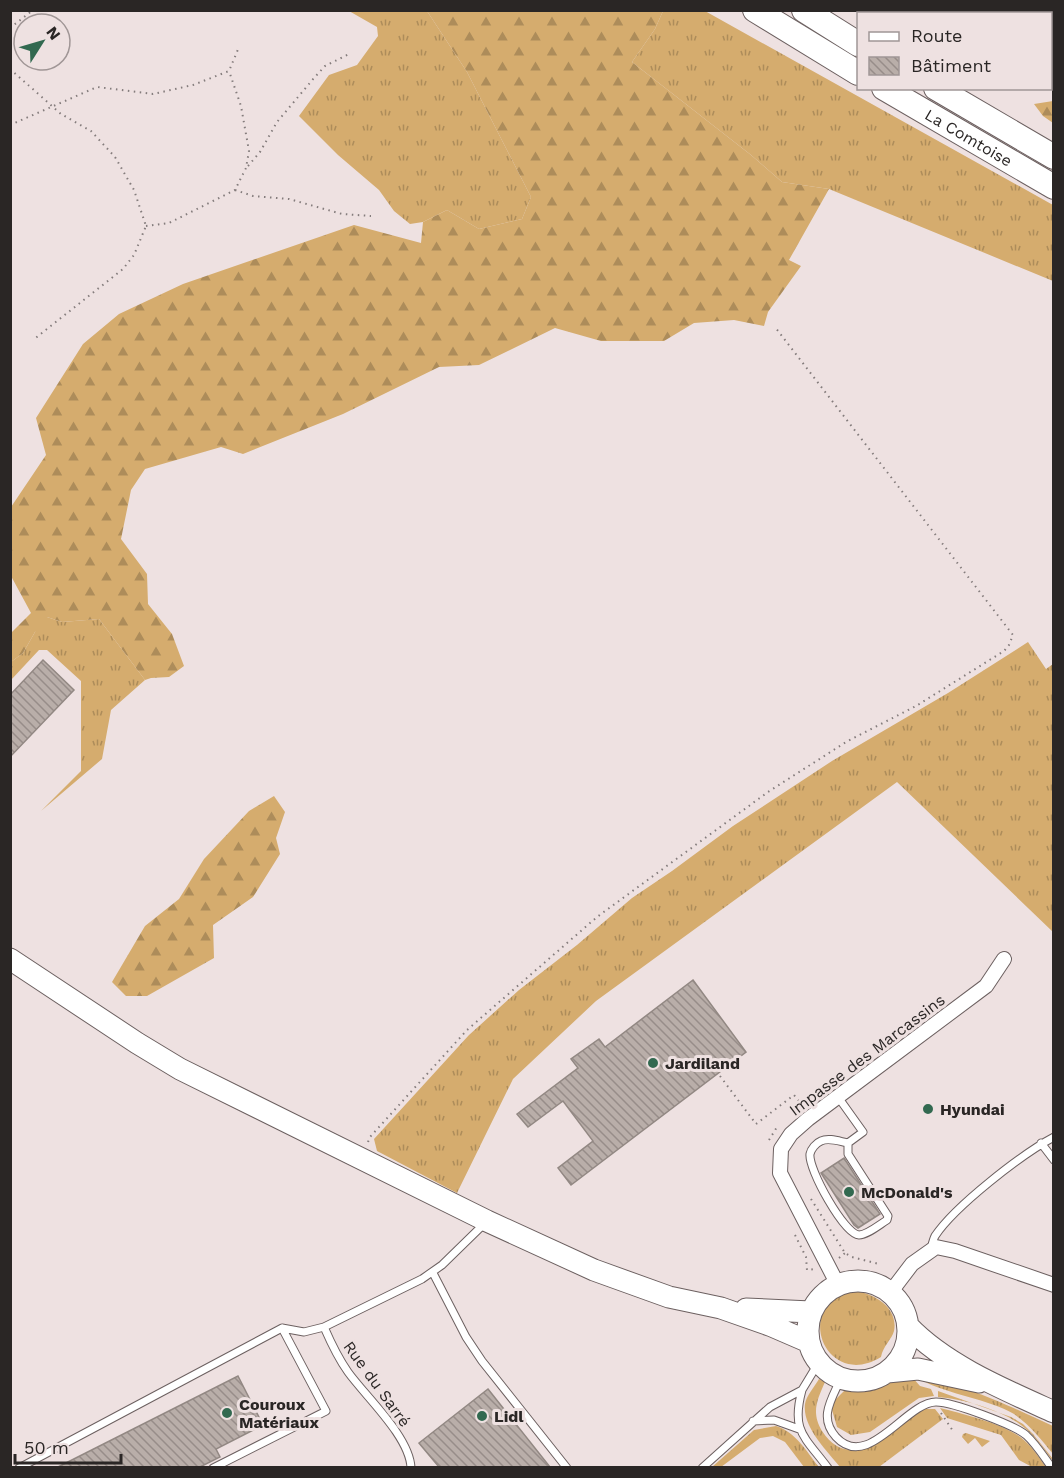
<svg xmlns="http://www.w3.org/2000/svg" width="1064" height="1478" viewBox="0 0 1064 1478" font-family="'Work Sans',sans-serif">
<defs>
<pattern id="grass-tufts" width="24" height="20" patternUnits="userSpaceOnUse" patternTransform="scale(1.5)"><rect width="24" height="20" fill="#d5ac6e"/><path d="M3 7l-1-3M5 7V3M7 7l1-3M15 17l-1-3M17 17v-4M19 17l1-3" fill="none" stroke="#ad8c5a"/></pattern>
<pattern id="forest-firs" width="22" height="20" patternUnits="userSpaceOnUse" patternTransform="scale(1.5)"><rect width="22" height="20" fill="#d5ac6e"/><path d="M5 1l3.5 6h-7zM16 11l3.5 6h-7z" fill="#ad8c5a"/></pattern>
<pattern id="building-back-hatch" width="6" height="6" patternUnits="userSpaceOnUse" patternTransform="scale(1.5)"><rect width="6" height="6" fill="#b9aea9"/><path d="M-1 5l2 2M0 0l6 6M5-1l2 2" fill="none" stroke="#978d89"/></pattern>
</defs>
<rect width="100%" height="100%" fill="#eee1e1"/>
<path fill="url(#grass-tufts)" d="M 349,11 L 427,11 L 467,72 L 531,197 L 522,219 L 479,229 L 447,210 L 423,222 L 410,224 L 394,211 L 379,190 L 338,155 L 299,116 L 329,75 L 357,65 L 378,36 L 377,27 Z
M 663,11 L 705,11 L 1053,205 L 1053,281 L 829,189 L 782,182 L 751,155 L 632,62 L 655,29 Z
M 47,617 L 62,622 L 99,619 L 145,680 L 111,710 L 102,759 L 41,811 L 81,771 L 81,681 L 47,650 L 39,650 L 11,680 L 11,662 L 23,653 L 35,632 Z
M 1028,642 L 1046,669 L 1053,664 L 1053,932 L 897,782 L 596,1001 L 513,1079 L 457,1193 L 377,1151 L 374,1139 L 469,1035 L 519,990 L 577,945 L 632,898 L 672,871 L 733,826 L 832,761 L 948,693 Z
M 853,1291 C 872,1292 899,1307 894,1331 C 892,1339 883,1346 881,1357 C 826,1391 791,1305 853,1291 Z
M 912,1377 L 920,1386 L 931,1389 L 934,1396 L 919,1398 L 870,1432 L 851,1435 L 837,1427 L 832,1410 L 835,1400 L 845,1390 Z
M 819,1379 L 825,1382 C 817,1400 811,1413 822,1431 C 853,1478 894,1424 925,1409 L 935,1409 L 943,1419 L 879,1467 L 840,1467 C 827,1451 802,1427 805,1404 C 806,1396 815,1386 819,1379 Z
M 921,1380 C 963,1382 1015,1409 1053,1426 L 1053,1454 C 1041,1439 1030,1425 1014,1414 C 988,1399 950,1395 921,1380 Z
M 938,1391 L 1011,1417 L 1023,1424 L 1033,1434 L 1053,1459 L 1053,1461 C 1045,1451 1037,1438 1026,1429 C 1006,1411 964,1399 938,1397 Z
M 940,1408 C 963,1414 1010,1425 1026,1442 C 1034,1449 1040,1459 1046,1467 L 1032,1467 L 1019,1460 L 1001,1435 L 947,1418 Z
M 776,1426 C 796,1432 806,1451 819,1467 L 804,1467 L 785,1442 L 773,1436 L 760,1438 L 721,1467 L 712,1467 L 754,1430 Z
M 966,1433 L 990,1441 L 982,1447 L 975,1438 L 968,1444 L 962,1437 L 963,1434 Z"/>
<path fill="url(#forest-firs)" d="M 427,11 L 663,11 L 655,29 L 632,62 L 751,155 L 782,182 L 829,189 L 789,260 L 801,266 L 768,312 L 764,326 L 734,320 L 694,323 L 664,341 L 601,341 L 555,328 L 479,365 L 439,367 L 343,414 L 243,454 L 221,447 L 145,469 L 131,490 L 121,539 L 147,574 L 148,604 L 172,634 L 184,666 L 169,677 L 151,678 L 145,680 L 99,619 L 62,622 L 47,617 L 48,627 L 35,632 L 23,653 L 11,662 L 11,633 L 31,613 L 11,576 L 11,507 L 46,455 L 36,418 L 83,344 L 119,314 L 183,284 L 354,225 L 421,243 L 423,222 L 447,210 L 479,229 L 522,219 L 531,197 L 467,72 Z
M 1053,101 L 1054,101 L 1053,123 L 1043,116 L 1034,104 Z
M 274,796 L 285,812 L 276,838 L 280,854 L 253,897 L 213,925 L 214,958 L 147,996 L 126,996 L 112,982 L 145,926 L 179,899 L 204,859 L 249,811 Z"/>
<path fill="url(#building-back-hatch)" stroke="#928883" stroke-width="1.5" d="M 43,660 L 74,690 L 10,757 L 10,695 Z
M 693,980 L 746,1052 L 571,1185 L 558,1168 L 593,1141 L 563,1101 L 528,1127 L 517,1114 L 578,1068 L 571,1059 L 599,1039 L 605,1047 Z
M 844,1158 L 880,1214 L 858,1228 L 854,1225 L 821,1173 Z
M 238,1376 L 263,1425 L 216,1449 L 220,1457 L 200,1467 L 58,1467 Z
M 488,1389 L 550,1467 L 439,1467 L 419,1443 Z"/>
<g fill="none" stroke-linecap="round" stroke-linejoin="round">
<defs>
<path id="lane" d="M 838,1097 L 863,1132 L 848,1143 L 848,1154 L 888,1216 L 887,1220 C 879,1225 867,1235 859,1235 C 844,1234 808,1169 810,1154 C 811,1149 816,1143 821,1141 C 829,1137 841,1142 848,1143
M 1041,1143 L 1054,1160
M 931,1249 C 932,1245 933,1240 935,1236 C 955,1206 1022,1154 1054,1137
M 433,1273 L 466,1337 L 482,1361 L 567,1468
M 324,1327 C 331,1343 338,1358 348,1372 C 366,1397 410,1437 411,1468
M 841,1378 C 832,1399 818,1417 836,1437 C 868,1472 906,1402 936,1402 C 953,1402 1014,1425 1026,1435 C 1036,1444 1044,1457 1052,1468
M 802,1390 C 791,1431 804,1436 828,1468
M 753,1421 L 774,1420 L 799,1429
M 19,1468 L 282,1328 L 304,1332 L 324,1327 L 422,1279 L 442,1265 L 484,1224
M 213,1468 L 326,1411 L 282,1328
M 702,1468 L 770,1407 L 802,1390 L 819,1362"/>
<path id="street" d="M 838,1285 L 780,1173 L 781,1149 L 791,1134 L 808,1119 L 986,986 L 1004,959
M 890,1293 L 912,1264 L 936,1247 L 955,1251 L 1054,1285"/>
<path id="primary" d="M 10,959 L 137,1043 L 180,1069 L 487,1221 L 594,1270 L 669,1297 L 721,1308 L 772,1326 L 809,1342
M808 1331a50 50 0 1 1 100 0a50 50 0 1 1-100 0Z
M 746,1309 L 811,1312
M 908,1326 C 945,1365 1005,1390 1054,1412
M 887,1372 L 918,1369 L 979,1382"/>
<g id="highway">
<path d="M 755,10 L 858,73"/>
<path d="M 804,10 L 858,44"/>
<path id="s1" d="M 884,88 L 1054,187"/>
<path d="M 936,88 L 1054,157"/>
</g>
</defs>
<use href="#lane" stroke="#6c6060" stroke-width="9"/>
<use href="#street" stroke="#6c6060" stroke-width="16"/>
<use href="#primary" stroke="#6c6060" stroke-width="23"/>
<use href="#highway" stroke="#6c6060" stroke-width="26"/>
<path stroke="#847c7c" stroke-width="2" stroke-dasharray="1.5 4.5" stroke-linecap="butt" d="M 10,28 L 33,10
M 10,69 L 61,114 L 91,131 L 115,157 L 134,190 L 146,226 L 134,255 L 123,269 L 33,340
M 10,125 L 97,87 L 153,94 L 193,85 L 229,71 L 239,47
M 248,166 L 260,152 L 277,122 L 314,78 L 325,66 L 349,54
M 235,190 L 253,196 L 289,199 L 342,214 L 371,216
M 146,226 L 169,223 L 235,190 L 246,168 L 249,151 L 241,106 L 229,71
M 720,1076 L 756,1124 L 794,1095 L 803,1106
M 769,1140 L 777,1127
M 368,1142 L 370,1137 L 467,1030 L 597,917 L 768,792 L 846,742 L 916,706 L 1004,651 L 1009,645 L 1013,635 L 775,327
M 811,1199 L 845,1253 L 852,1257 L 879,1264
M 795,1235 L 806,1257 L 807,1270 L 815,1269
M 839,1258 L 845,1253
M 941,1413 L 953,1431"/>
<use href="#lane" stroke="#fff" stroke-width="7"/>
<use href="#street" stroke="#fff" stroke-width="14"/>
<use href="#primary" stroke="#fff" stroke-width="21"/>
<use href="#highway" stroke="#fff" stroke-width="24"/>
</g>
<g fill="#326950" stroke="#eee1e1" stroke-width="2">
<circle cx="653" cy="1063" r="6"/>
<circle cx="928" cy="1109" r="6"/>
<circle cx="849" cy="1192" r="6"/>
<circle cx="227" cy="1413" r="6"/>
<circle cx="482" cy="1416" r="6"/>
</g>
<g text-anchor="middle" dominant-baseline="central" stroke-width="6" stroke-linejoin="round" paint-order="stroke">
<g font-size="16" fill="#2a2625" stroke="#eee1e1">
<text stroke="none"><textPath href="#s1" startOffset="98">La Comtoise</textPath></text>
<text transform="translate(867 1055) rotate(-37)">Impasse des Marcassins</text>
<text transform="translate(377 1384) rotate(54)">Rue du Sarré</text>
</g>
<g font-size="16" font-weight="bold" fill="#2a2625" stroke="#eee1e1" text-anchor="start">
<text x="665" y="1063">Jardiland</text>
<text x="940" y="1109">Hyundai</text>
<text x="861" y="1192">McDonald's</text>
<text x="239" y="1404">Couroux<tspan x="239" dy="18">Matériaux</tspan></text>
<text x="494" y="1416">Lidl</text>
</g>
</g>
<rect width="1064" height="1478" fill="none" stroke="#2a2625" stroke-width="24"/>
<rect x="857" y="12" width="195" height="78" fill="#eee1e1" stroke="#a09696" stroke-width="1.5"/>
<rect x="869" y="32" width="30" height="9" fill="#ffffff" stroke="#a09696" stroke-width="1.5"/>
<text x="911" y="42" font-size="18" fill="#2a2625">Route</text>
<rect x="869" y="57" width="30" height="18" fill="url(#building-back-hatch)" stroke="#a09696" stroke-width="1.5"/>
<text x="911" y="72" font-size="18" fill="#2a2625">Bâtiment</text>
<g transform="translate(42 42) rotate(53)"><circle r="28" fill="#eee1e1" stroke="#a09696" stroke-width="1.5"/>
<path d="M0-4.5L10 22L0 15L-10 22Z" fill="#326950"/>
<text y="-9" font-size="16" font-weight="bold" text-anchor="middle" fill="#2a2625">N</text>
</g>
<path d="M15 1454v9h106v-9" fill="none" stroke="#2a2625" stroke-width="3"/>
<text x="24" y="1454" font-size="18" fill="#2a2625" stroke="#eee1e1" stroke-width="4.5" paint-order="stroke">50 m</text>
</svg>
